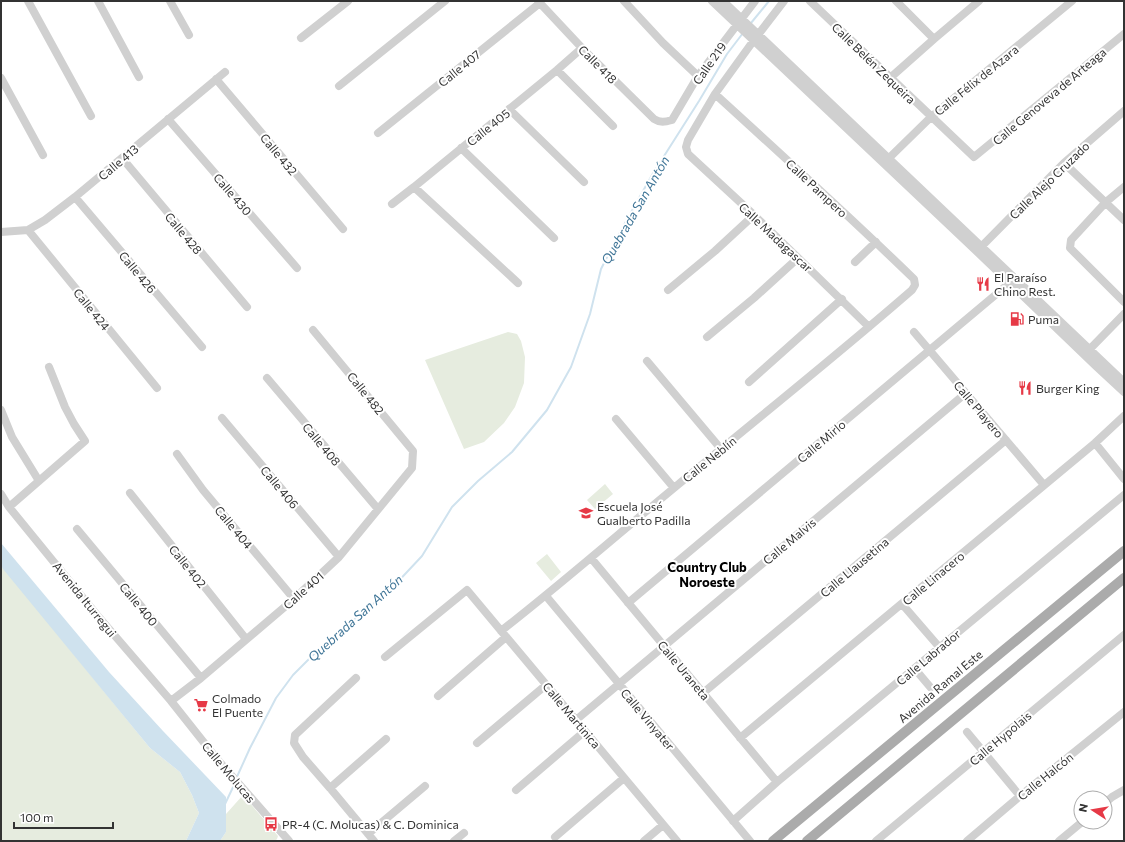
<svg xmlns="http://www.w3.org/2000/svg" width="1125" height="842" viewBox="0 0 1125 842" font-family="Commissioner,sans-serif">
<rect width="100%" height="100%" fill="#fff"/>
<path fill="#e6ecdf" d="M 508,332 L 517,334 L 521,341 L 525,357 L 524,383 L 515,407 L 504,423 L 484,442 L 464,449 L 425,360 Z
M 605,484 L 613,494 L 595,509 L 587,500 Z
M 547,554 L 561,572 L 551,581 L 536,563 Z
M 1,565 L 150,748 L 180,772 L 192,795 L 199,813 L 186,841 L 1,841 Z
M 243,795 L 278,836 L 277,839 L 275,841 L 220,841 L 226,832 L 226,814 Z"/>
<path fill="#cfe2ee" d="M 1,543 L 109,672 L 163,731 L 226,797 L 226,832 L 220,841 L 186,841 L 199,813 L 192,795 L 180,772 L 150,748 L 3,569 L 1,565 Z"/>
<g fill="none" stroke-linecap="round" stroke-linejoin="round">
<path stroke="#cfe2ee" stroke-width="2" d="M 751,23 L 769,1
M 236,779 L 250,748 L 276,698 L 293,675 L 318,650 L 392,588 L 422,556 L 452,507 L 478,481 L 512,452 L 547,410 L 571,367 L 590,314 L 601,269 L 620,232 L 652,175 L 699,101 L 727,54 L 743,33
M 225,804 L 235,783"/>
<path stroke="#d0d0d0" stroke-width="8" d="M 28,1 L 91,116
M 98,1 L 139,77
M 170,1 L 189,35
M 538,1 L 582,48 L 654,119 C 660,123 665,122 672,120 L 698,76 L 755,1
M 624,1 L 663,43 L 698,76
M 712,1 L 968,243 L 1096,366 L 1124,392
M 723,1 L 1124,382
M 784,1 L 754,40 L 715,94 L 688,140 L 686,147 L 688,154 L 754,215 L 869,327
M 810,1 L 974,157 L 1124,34
M 896,1 L 934,39
M 301,38 L 348,1
M 557,70 L 613,126
M 1,78 L 43,155
M 890,78 L 934,39 L 979,1
M 216,79 L 343,229
M 339,86 L 445,1
M 509,109 L 584,182
M 168,119 L 297,268
M 378,133 L 540,3
M 461,148 L 554,238
M 122,158 L 247,307
M 886,161 L 931,117 L 1072,1
M 1064,163 L 1124,220
M 414,187 L 518,283
M 1124,187 L 1106,202 L 1071,240 L 1070,248 L 1124,302
M 75,197 L 202,347
M 392,204 L 414,187 L 557,70 L 582,48
M 28,230 L 157,388
M 1,232 L 28,230 L 45,220 L 75,197 L 225,72
M 977,251 L 1064,163 L 1124,111
M 855,262 L 876,242
M 668,290 L 715,251 L 754,215
M 914,332 L 1044,485
M 707,337 L 754,298 L 798,258
M 1086,353 L 1124,314
M 647,361 L 721,449
M 267,378 L 378,509
M 749,382 L 842,299
M 1,410 L 12,437 L 39,481
M 222,418 L 339,557
M 616,419 L 674,488
M 1095,443 L 1124,479
M 177,454 L 203,490 L 294,599
M 130,493 L 246,639
M 1,494 L 9,507 L 97,615 L 171,701 L 217,759 L 289,841
M 9,507 L 85,441 L 74,424 L 65,407 L 49,367
M 77,529 L 201,678
M 591,558 L 777,782
M 546,596 L 750,841
M 628,603 L 1012,281
M 902,604 L 940,648
M 501,631 C 560,585 616,536 674,488 C 753,422 834,358 912,290 L 915,285 L 914,279 C 849,216 782,155 715,94
M 385,657 L 467,590 L 677,841
M 915,669 L 931,688
M 356,678 L 295,735 L 294,743 L 303,757 L 330,788 L 374,841
M 703,693 L 1006,440
M 438,696 L 506,637
M 171,701 L 201,678 L 294,599 L 339,557 L 412,468 L 413,451 L 313,330
M 576,720 L 966,393
M 967,732 L 1020,796
M 740,738 L 1095,443 L 1124,416
M 477,743 L 546,685
M 330,788 L 386,739
M 516,790 L 585,731
M 1105,803 L 1112,797 L 1124,790
M 733,821 L 777,782 L 1124,495
M 368,834 L 425,786
M 555,837 L 624,778
M 454,841 L 464,833
M 644,841 L 663,825
M 876,841 L 1124,635
M 967,841 L 1020,796 L 1124,712
M 1059,841 L 1082,822"/>
<path stroke="#ababab" stroke-width="10" d="M 773,841 L 1124,551
M 807,841 L 1124,578"/>
</g>
<defs>
<symbol id="restaurant-bare" viewBox="-9 -9 18 18"><path d="M-5-6h1v4h1v-4h1v4h1v-4h1v5L-1.5 .5V6h-2V.5L-5-1ZM5-6V6H3V1.5H1.5Q1.5-4 5-6Z" fill="#e63946" stroke="#fff" stroke-width="2.5" paint-order="stroke"/></symbol>
<symbol id="fuel-bare" viewBox="-9 -9 18 18"><path d="M-5.5-6h7V0h2V4h1.3V-2.5L3-4.5l.8-.8L6-3V5H2.5V1h-1V6h-7ZM-4.2-4.7v3.2H.2V-4.7Z" fill="#e63946" stroke="#fff" stroke-width="2.5" paint-order="stroke"/></symbol>
<symbol id="school-bare" viewBox="-9 -9 18 18"><path d="M0-5L7-2L0 1L-7-2ZM-4 1L0 2.5L4 1V4Q0 6-4 4Z" fill="#e63946" stroke="#fff" stroke-width="2.5" paint-order="stroke"/></symbol>
<symbol id="supermarket-bare" viewBox="-9 -9 18 18"><path d="M-6-5.5h2.5l.6 2H6L4.5 2H-2.5L-4.4-4H-6ZM-1.5 3.2a1.3 1.3 0 1 0 .1 0ZM3 3.2a1.3 1.3 0 1 0 .1 0Z" fill="#e63946" stroke="#fff" stroke-width="2.5" paint-order="stroke"/></symbol>
<symbol id="bus-bare" viewBox="-9 -9 18 18"><path d="M-5-6H5V4H4V6H2V4H-2V6H-4V4H-5ZM-3.5-4V0h7V-4ZM-3.5 1.2v1.5H-2V1.2ZM2 1.2v1.5H3.5V1.2Z" fill="#e63946" stroke="#fff" stroke-width="2.5" paint-order="stroke"/></symbol>
</defs>
<g fill-rule="evenodd">
<use href="#restaurant-bare" x="973" y="274" width="20" height="20"/>
<use href="#fuel-bare" x="1007" y="309" width="20" height="20"/>
<use href="#restaurant-bare" x="1015" y="378" width="20" height="20"/>
<use href="#school-bare" x="576" y="503" width="20" height="20"/>
<use href="#supermarket-bare" x="191" y="695" width="20" height="20"/>
<use href="#bus-bare" x="261" y="814" width="20" height="20"/>
</g>
<g text-anchor="middle" dominant-baseline="central" stroke-width="4" stroke-linejoin="round" paint-order="stroke">
<g font-size="12" fill="#333" stroke="#fff">
<text transform="translate(709 63) rotate(-55)">Calle 219</text>
<text transform="translate(874 63) rotate(44)">Calle Belén Zequeira</text>
<text transform="translate(598 64) rotate(45)">Calle 418</text>
<text transform="translate(459 68) rotate(-39)">Calle 407</text>
<text transform="translate(976 80) rotate(-39)">Calle Félix de Azara</text>
<text transform="translate(1049 96) rotate(-40)">Calle Genoveva de Arteaga</text>
<text transform="translate(488 127) rotate(-39)">Calle 405</text>
<text transform="translate(279 154) rotate(50)">Calle 432</text>
<text transform="translate(118 162) rotate(-40)">Calle 413</text>
<text transform="translate(1049 180) rotate(-44)">Calle Alejo Cruzado</text>
<text transform="translate(817 188) rotate(43)">Calle Pampero</text>
<text transform="translate(233 194) rotate(49)">Calle 430</text>
<text transform="translate(184 233) rotate(50)">Calle 428</text>
<text transform="translate(776 237) rotate(43)">Calle Madagascar</text>
<text transform="translate(138 272) rotate(50)">Calle 426</text>
<text transform="translate(92 309) rotate(51)">Calle 424</text>
<text transform="translate(366 393) rotate(51)">Calle 482</text>
<text transform="translate(979 409) rotate(50)">Calle Playero</text>
<text transform="translate(821 441) rotate(-40)">Calle Mirlo</text>
<text transform="translate(322 444) rotate(50)">Calle 408</text>
<text transform="translate(709 459) rotate(-39)">Calle Neblín</text>
<text transform="translate(280 487) rotate(50)">Calle 406</text>
<text transform="translate(234 527) rotate(50)">Calle 404</text>
<text transform="translate(789 541) rotate(-40)">Calle Malvis</text>
<text transform="translate(188 566) rotate(51)">Calle 402</text>
<text transform="translate(854 567) rotate(-40)">Calle Llausetina</text>
<text transform="translate(933 578) rotate(-40)">Calle Linacero</text>
<text transform="translate(303 590) rotate(-42)">Calle 401</text>
<text transform="translate(85 599) rotate(51)">Avenida Iturregui</text>
<text transform="translate(139 604) rotate(50)">Calle 400</text>
<text transform="translate(928 657) rotate(-40)">Calle Labrador</text>
<text transform="translate(684 670) rotate(50)">Calle Uraneta</text>
<text transform="translate(940 686) rotate(-40)">Avenida Ramal Este</text>
<text transform="translate(572 715) rotate(50)">Calle Martinica</text>
<text transform="translate(648 719) rotate(50)">Calle Vinyater</text>
<text transform="translate(1000 738) rotate(-40)">Calle Hypolais</text>
<text transform="translate(229 772) rotate(50)">Calle Molucas</text>
<text transform="translate(1045 776) rotate(-39)">Calle Halcón</text>
</g>
<g font-size="12" fill="#333" stroke="#fff" text-anchor="start">
<text x="994" y="277">El Paraíso<tspan x="994" dy="14">Chino Rest.</tspan></text>
<text x="1028" y="319">Puma</text>
<text x="1036" y="388">Burger King</text>
<text x="597" y="506">Escuela José<tspan x="597" dy="14">Gualberto Padilla</tspan></text>
<text x="212" y="698">Colmado<tspan x="212" dy="14">El Puente</tspan></text>
<text x="282" y="824">PR-4 (C. Molucas) &amp; C. Dominica</text>
</g>
<g font-size="13" font-style="italic" fill="#3f7597" stroke="#fff">
<text transform="translate(635 210) rotate(-60)">Quebrada San Antón</text>
<text transform="translate(355 618) rotate(-42)">Quebrada San Antón</text>
</g>
<g font-size="13" font-weight="bold" fill="#000" stroke="#fff">
<text x="707" y="567">Country Club<tspan x="707" dy="15">Noroeste</tspan></text>
</g>
</g>
<rect width="1125" height="842" fill="none" stroke="#333333" stroke-width="4"/>
<g transform="translate(1093 810) rotate(282)"><circle r="19" fill="#ffffff" stroke="#adadad"/>
<path d="M0-3L7 15L0 10L-7 15Z" fill="#e63946"/>
<text y="-6" font-size="11" font-weight="bold" text-anchor="middle" fill="#333333">N</text>
</g>
<path d="M14 822v6h99v-6" fill="none" stroke="#333333" stroke-width="2"/>
<text x="20" y="822" font-size="12" fill="#333333" stroke="#ffffff" stroke-width="3" paint-order="stroke">100 m</text>
</svg>
